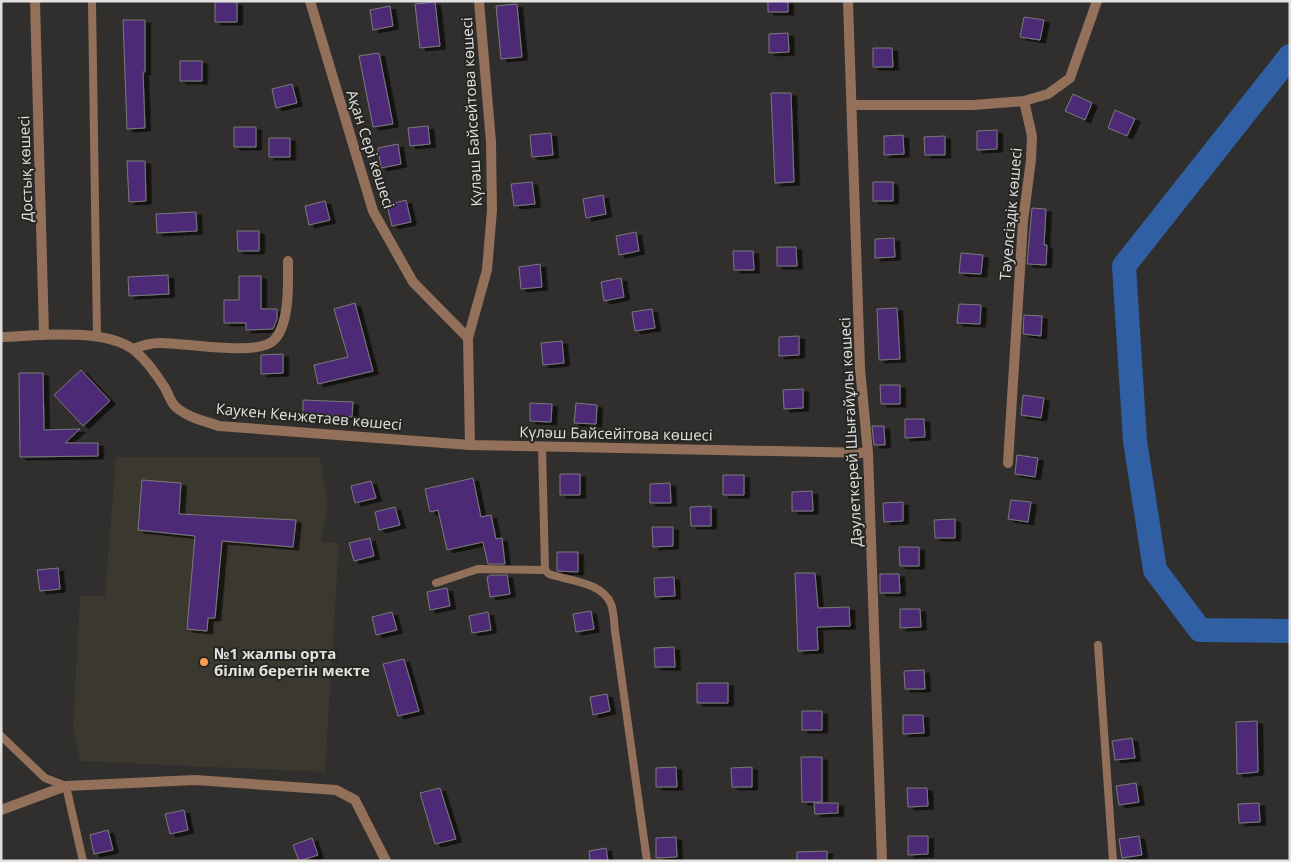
<svg xmlns="http://www.w3.org/2000/svg" width="1291" height="862" viewBox="0 0 1291 862" font-family="'Open Sans',sans-serif">
<defs>
<filter id="shadow"><feDropShadow dx="5.5" dy="3" stdDeviation="0" flood-color="#0009"/></filter>
</defs>
<rect width="100%" height="100%" fill="#302f2d"/>
<path fill="#3b3830" d="M 116,457 L 320,457 L 328,504 L 321,541 L 339,543 L 325,772 L 80,761 L 73,727 L 80,596 L 105,596 Z"/>
<g fill="none" stroke-linecap="round" stroke-linejoin="round">
<path stroke="#305fa4" stroke-width="24" d="M 1290,56 L 1124,266 L 1135,441 L 1155,570 L 1200,630 L 1290,631"/>
</g>
<path fill="#4d2c76" stroke="#7a797c" filter="url(#shadow)" d="M 768,1 L 788,1 L 788,12 L 768,12 Z
M 215,2 L 237,2 L 237,22 L 215,22 Z
M 435,2 L 440,46 L 420,48 L 415,4 Z
M 517,4 L 522,57 L 501,59 L 496,6 Z
M 390,6 L 393,26 L 373,30 L 370,10 Z
M 1024,17 L 1044,20 L 1040,40 L 1020,37 Z
M 123,20 L 145,20 L 145,72 L 143,72 L 145,128 L 127,129 Z
M 788,33 L 789,52 L 769,53 L 769,34 Z
M 873,48 L 892,48 L 893,67 L 873,67 Z
M 379,53 L 393,124 L 373,127 L 359,56 Z
M 180,61 L 202,61 L 202,81 L 180,81 Z
M 292,84 L 297,103 L 276,108 L 272,89 Z
M 771,93 L 791,93 L 794,182 L 775,183 Z
M 1073,94 L 1092,103 L 1085,120 L 1065,111 Z
M 1115,110 L 1135,119 L 1127,136 L 1108,128 Z
M 428,126 L 430,144 L 410,146 L 408,128 Z
M 234,127 L 256,127 L 256,147 L 234,147 Z
M 997,130 L 997,149 L 977,150 L 977,131 Z
M 551,133 L 553,155 L 532,157 L 530,135 Z
M 903,135 L 904,154 L 884,155 L 884,136 Z
M 945,136 L 945,155 L 925,155 L 924,137 Z
M 269,138 L 290,138 L 290,157 L 269,157 Z
M 398,144 L 401,164 L 381,168 L 378,148 Z
M 127,161 L 145,161 L 146,201 L 129,202 Z
M 532,182 L 535,204 L 514,206 L 511,184 Z
M 873,182 L 893,182 L 893,201 L 873,201 Z
M 603,195 L 606,214 L 586,218 L 583,199 Z
M 406,200 L 411,222 L 392,226 L 387,205 Z
M 325,201 L 330,220 L 309,225 L 305,206 Z
M 1032,208 L 1046,209 L 1044,245 L 1047,245 L 1046,265 L 1027,264 Z
M 196,212 L 197,231 L 157,233 L 156,214 Z
M 237,231 L 259,231 L 259,251 L 238,251 Z
M 636,232 L 639,251 L 619,255 L 616,236 Z
M 894,238 L 895,257 L 875,258 L 875,239 Z
M 777,247 L 796,247 L 797,266 L 777,266 Z
M 733,251 L 753,251 L 754,270 L 734,270 Z
M 961,253 L 983,255 L 981,274 L 959,273 Z
M 540,264 L 542,287 L 521,289 L 519,267 Z
M 168,275 L 169,294 L 129,296 L 128,277 Z
M 239,276 L 261,276 L 261,309 L 277,309 L 277,319 L 273,329 L 246,330 L 246,323 L 224,323 L 224,300 L 239,300 Z
M 621,278 L 624,297 L 604,301 L 601,282 Z
M 355,303 L 373,371 L 318,384 L 314,365 L 348,357 L 334,309 Z
M 959,304 L 981,305 L 980,324 L 957,323 Z
M 897,308 L 900,359 L 879,360 L 877,309 Z
M 652,309 L 655,328 L 635,331 L 632,312 Z
M 1024,315 L 1042,316 L 1041,336 L 1023,334 Z
M 799,336 L 799,355 L 779,356 L 779,337 Z
M 562,341 L 564,363 L 543,365 L 541,343 Z
M 283,354 L 283,373 L 261,374 L 261,355 Z
M 81,370 L 110,401 L 83,426 L 54,395 Z
M 19,373 L 43,373 L 44,430 L 80,429 L 65,443 L 98,443 L 98,456 L 20,457 Z
M 880,385 L 900,385 L 900,404 L 881,404 Z
M 803,389 L 803,408 L 784,409 L 783,390 Z
M 1023,395 L 1044,398 L 1041,418 L 1021,415 Z
M 303,400 L 353,402 L 352,417 L 303,415 Z
M 530,403 L 552,404 L 551,422 L 530,421 Z
M 576,403 L 597,405 L 596,424 L 574,423 Z
M 905,419 L 924,419 L 925,437 L 905,438 Z
M 872,426 L 884,426 L 885,445 L 874,445 Z
M 1017,455 L 1038,458 L 1035,477 L 1015,474 Z
M 560,474 L 580,474 L 580,495 L 560,495 Z
M 723,475 L 744,475 L 744,495 L 723,495 Z
M 473,478 L 481,517 L 491,515 L 496,539 L 502,538 L 505,564 L 488,564 L 483,542 L 447,550 L 438,510 L 430,512 L 425,489 Z
M 142,480 L 181,483 L 179,514 L 296,520 L 293,547 L 222,541 L 215,618 L 208,618 L 207,631 L 187,629 L 195,536 L 138,530 Z
M 371,481 L 376,498 L 355,503 L 351,486 Z
M 670,483 L 671,503 L 650,503 L 650,484 Z
M 812,491 L 813,511 L 792,511 L 792,492 Z
M 1011,500 L 1031,502 L 1028,522 L 1008,519 Z
M 903,502 L 903,521 L 884,522 L 883,503 Z
M 711,506 L 711,526 L 691,526 L 690,507 Z
M 395,507 L 400,525 L 379,530 L 375,512 Z
M 955,519 L 955,538 L 935,538 L 934,520 Z
M 652,527 L 673,527 L 673,546 L 653,547 Z
M 370,538 L 374,556 L 354,561 L 349,543 Z
M 899,547 L 919,547 L 919,566 L 900,566 Z
M 557,552 L 578,552 L 578,572 L 557,571 Z
M 58,568 L 60,589 L 40,591 L 37,570 Z
M 795,573 L 815,573 L 818,608 L 849,607 L 850,626 L 817,627 L 818,650 L 798,651 Z
M 880,574 L 899,574 L 900,593 L 880,593 Z
M 491,575 L 507,575 L 510,594 L 490,597 L 487,577 Z
M 674,577 L 675,596 L 655,597 L 654,578 Z
M 447,588 L 450,606 L 430,610 L 427,592 Z
M 900,609 L 920,609 L 921,627 L 900,628 Z
M 591,611 L 594,629 L 576,632 L 573,614 Z
M 392,612 L 397,630 L 376,635 L 372,617 Z
M 488,612 L 491,630 L 472,633 L 469,616 Z
M 674,647 L 675,667 L 655,667 L 654,648 Z
M 404,659 L 419,711 L 398,716 L 383,664 Z
M 924,670 L 925,689 L 905,689 L 904,671 Z
M 697,683 L 728,683 L 728,703 L 697,703 Z
M 607,694 L 610,711 L 593,715 L 590,697 Z
M 802,711 L 822,711 L 822,730 L 802,730 Z
M 903,715 L 923,715 L 924,733 L 903,734 Z
M 1257,721 L 1258,772 L 1237,774 L 1236,722 Z
M 1132,738 L 1135,758 L 1115,760 L 1112,741 Z
M 801,757 L 822,757 L 822,802 L 802,802 Z
M 676,767 L 677,787 L 656,787 L 656,768 Z
M 752,767 L 752,787 L 732,787 L 731,768 Z
M 1136,783 L 1139,802 L 1119,805 L 1116,786 Z
M 440,788 L 456,839 L 435,844 L 420,793 Z
M 907,788 L 927,788 L 928,806 L 908,807 Z
M 814,803 L 838,803 L 838,813 L 815,814 Z
M 1259,803 L 1260,822 L 1239,823 L 1238,804 Z
M 184,810 L 188,830 L 170,834 L 165,814 Z
M 108,830 L 113,850 L 94,854 L 90,835 Z
M 908,836 L 928,836 L 928,854 L 908,855 Z
M 1139,836 L 1142,855 L 1122,858 L 1119,839 Z
M 676,837 L 677,857 L 656,858 L 656,838 Z
M 312,838 L 318,855 L 299,861 L 293,845 Z
M 606,848 L 608,861 L 590,861 L 589,851 Z
M 827,851 L 827,861 L 797,861 L 797,852 Z"/>
<g fill="none" stroke-linecap="round" stroke-linejoin="round">
<path stroke="#93705a" stroke-width="8" d="M 92,1 L 97,337
M 542,446 L 545,570
M 436,583 L 478,569 L 545,570 L 549,574 C 569,581 602,582 611,604 C 614,612 614,623 615,631 L 647,861
M 1098,645 L 1113,861
M 1,736 L 45,778 L 66,786 L 83,861"/>
<path stroke="#93705a" stroke-width="10" d="M 35,1 L 44,335
M 310,1 L 373,211 L 413,282 L 468,338
M 479,1 L 491,142 L 492,210 L 487,270 L 468,338 L 470,445 L 868,453
M 848,1 L 860,368 L 868,453 L 882,861
M 852,105 L 973,105 L 1024,101
M 1,337 C 37,336 104,327 134,350 C 146,360 157,375 165,388 C 169,395 171,404 177,408 C 189,418 205,421 219,426 L 470,445
M 133,349 C 141,346 149,343 159,343 C 182,342 260,358 275,339 C 290,322 288,283 288,261
M 1008,463 L 1023,221 L 1031,160 L 1032,136 L 1024,101 L 1048,94 L 1070,78 L 1097,1
M 1,810 L 66,786 L 195,780 L 336,790 L 355,800 L 386,861"/>
</g>
<circle fill="#fb9e52" stroke="#262623" stroke-width="2" cx="204" cy="662" r="5"/>
<g text-anchor="middle" dominant-baseline="central" stroke-width="4" stroke-linejoin="round" paint-order="stroke">
<g font-size="15" fill="#e2e1df" stroke="#262623">
<text transform="translate(471 112) rotate(-93)">Күләш Байсейтова көшесі</text>
<text transform="translate(371 149) rotate(72)">Ақан Сері көшесі</text>
<text transform="translate(25 169) rotate(-92)">Достық көшесі</text>
<text transform="translate(1010 214) rotate(-85)">Тәуелсіздік көшесі</text>
<text transform="translate(309 416) rotate(5)">Каукен Кенжетаев көшесі</text>
<text transform="translate(850 432) rotate(-93)">Дәулеткерей Шығайұлы көшесі</text>
<text transform="translate(616 433) rotate(1)">Күләш Байсейітова көшесі</text>
</g>
<g font-size="15" font-weight="bold" fill="#e2e1df" stroke="#262623" text-anchor="start">
<text x="214" y="653">№1 жалпы орта<tspan x="214" dy="17">білім беретін мекте</tspan></text>
</g>
</g>
<rect width="1291" height="862" fill="none" stroke="#e2e1df" stroke-width="5"/>
</svg>
